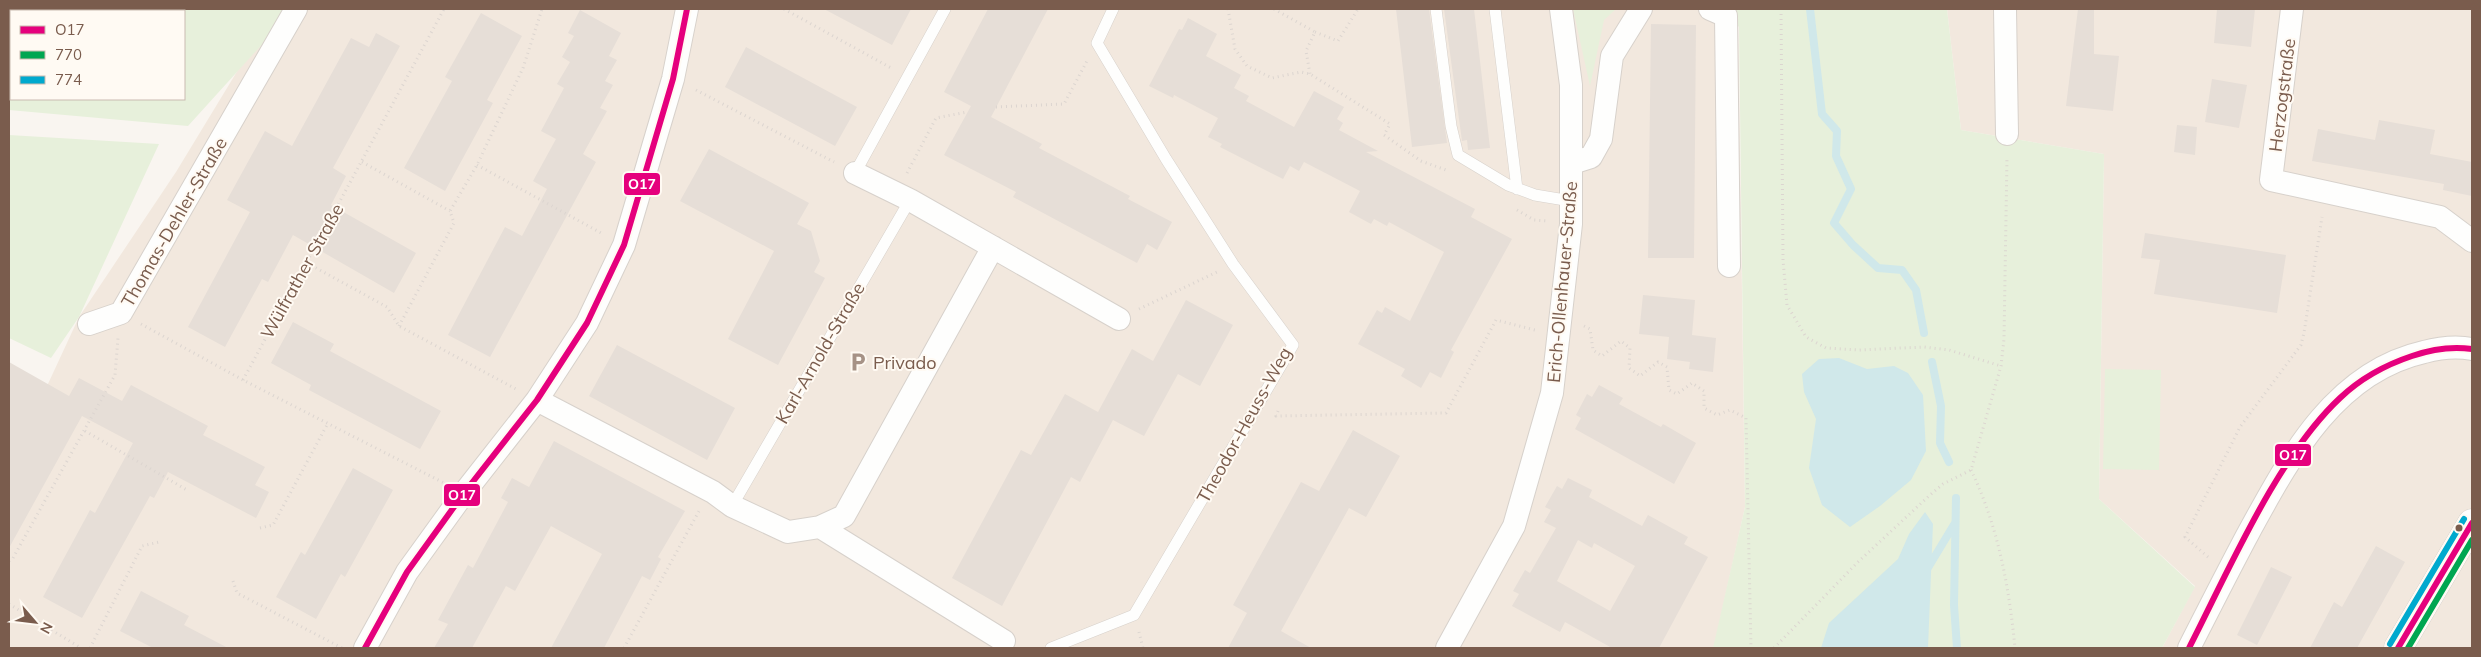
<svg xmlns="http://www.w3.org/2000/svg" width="2481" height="657" viewBox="0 0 2481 657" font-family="Mulish,sans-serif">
<rect width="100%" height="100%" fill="#f9f5f0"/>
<path fill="#f2e8de" d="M 275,9 L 1738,9 L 1745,507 L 1714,647 L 9,648 L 9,468 L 79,317 L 176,172 Z
M 1947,9 L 2472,9 L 2472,648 L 2162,648 L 2195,586 L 2099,499 L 2104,154 L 1961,130 Z"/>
<path fill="#e7f0db" d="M 124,9 L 294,9 L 188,126 L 9,110 L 9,22 L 11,22 L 11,99 L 184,99 L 184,11 L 123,11 Z
M 1573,9 L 1616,9 L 1604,20 L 1590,86 Z
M 1724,9 L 1947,9 L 1961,130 L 2104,154 L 2099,499 L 2195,587 L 2162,648 L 1713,648 L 1745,507 L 1739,27 Z
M 9,135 L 159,144 L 79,317 L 51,358 L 9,338 Z
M 2105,369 L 2161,370 L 2159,470 L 2103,469 Z"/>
<path fill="#d0e8ea" d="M 1839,358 L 1867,369 L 1894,366 L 1908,373 L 1923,395 L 1926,451 L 1911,480 L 1880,506 L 1850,527 L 1822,505 L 1809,468 L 1816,419 L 1804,392 L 1802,374 L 1819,359 Z
M 1925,512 L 1933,524 L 1928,648 L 1821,648 L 1829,623 L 1898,559 L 1909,534 Z"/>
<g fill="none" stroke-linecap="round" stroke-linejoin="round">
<path stroke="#d0e8ea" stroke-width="8" d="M 1810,9 L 1822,114 L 1837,131 L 1836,156 L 1851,189 L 1834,223 L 1853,245 L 1878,268 L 1902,270 L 1916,290 L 1924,333
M 1932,362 L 1941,406 L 1940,443 L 1949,462
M 1956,498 L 1954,605 L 1957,648
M 1926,571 L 1955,523"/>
</g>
<path fill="#e6ded7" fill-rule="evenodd" d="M 824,9 L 911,9 L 892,45 Z
M 988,9 L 1048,9 L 991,117 L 1042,144 L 1039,148 L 1130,196 L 1128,199 L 1172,222 L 1157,250 L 1147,244 L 1137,263 L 1013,197 L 1016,192 L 944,155 L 971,106 L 944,92 Z
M 1396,9 L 1429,9 L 1447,143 L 1412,147 Z
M 1444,9 L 1474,9 L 1490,148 L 1468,150 L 1467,140 L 1462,141 Z
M 2078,9 L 2094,9 L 2094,54 L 2119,56 L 2113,111 L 2066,106 Z
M 2217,9 L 2255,9 L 2251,47 L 2214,43 Z
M 580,10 L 621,33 L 609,56 L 617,60 L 605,81 L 613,85 L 600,108 L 607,111 L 583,154 L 596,162 L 490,357 L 448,335 L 505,227 L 522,236 L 547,189 L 533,181 L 556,139 L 541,131 L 564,88 L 557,84 L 570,62 L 562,57 L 574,36 L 568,33 Z
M 481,13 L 522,36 L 487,100 L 493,103 L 445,191 L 404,168 L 452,81 L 445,77 Z
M 1188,18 L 1217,34 L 1206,56 L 1241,75 L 1234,88 L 1249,96 L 1246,101 L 1294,127 L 1314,91 L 1344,107 L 1337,119 L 1343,123 L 1339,130 L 1378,151 L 1366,152 L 1475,209 L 1471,217 L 1512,239 L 1451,350 L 1454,352 L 1441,378 L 1430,372 L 1421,388 L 1401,376 L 1405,369 L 1358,344 L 1377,310 L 1382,313 L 1385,307 L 1410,321 L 1444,252 L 1389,222 L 1387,226 L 1374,219 L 1371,224 L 1349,212 L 1360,191 L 1304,162 L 1299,171 L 1290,166 L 1283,179 L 1220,147 L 1222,144 L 1208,137 L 1218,118 L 1174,95 L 1173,98 L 1149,86 L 1179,29 L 1182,30 Z
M 1651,24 L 1696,25 L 1694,258 L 1648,258 Z
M 376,33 L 400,46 L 333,168 L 346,176 L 331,205 L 416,253 L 394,293 L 293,235 L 268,282 L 262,279 L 225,347 L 188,327 L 250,212 L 227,200 L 265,131 L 292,146 L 351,38 L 369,47 Z
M 746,47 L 857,107 L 835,146 L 725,87 Z
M 2212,79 L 2247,85 L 2239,128 L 2205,122 Z
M 2379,120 L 2435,130 L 2430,154 L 2472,162 L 2472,196 L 2443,190 L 2444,184 L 2312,161 L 2318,129 L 2375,140 Z
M 2177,125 L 2197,127 L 2195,155 L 2174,152 Z
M 709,149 L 809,203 L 797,224 L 811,231 L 820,261 L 814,272 L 825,278 L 778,365 L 728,339 L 774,251 L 680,201 Z
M 2145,233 L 2286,255 L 2277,313 L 2154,294 L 2160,260 L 2141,258 Z
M 1643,295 L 1695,300 L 1692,335 L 1716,338 L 1713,372 L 1689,369 L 1690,362 L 1667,359 L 1669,337 L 1639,334 Z
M 1186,300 L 1233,325 L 1200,386 L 1178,374 L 1144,436 L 1113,420 L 1080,482 L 1071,477 L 1002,606 L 952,578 L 1021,450 L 1031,455 L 1065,394 L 1098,412 L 1132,349 L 1153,361 Z
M 293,322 L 334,344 L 330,351 L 441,411 L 420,449 L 309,390 L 311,385 L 271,363 Z
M 617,345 L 735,408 L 707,460 L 589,396 Z
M 9,362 L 69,396 L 79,378 L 122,401 L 131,385 L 208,426 L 203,435 L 265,467 L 255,485 L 269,492 L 256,518 L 168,472 L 154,498 L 150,496 L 82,618 L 43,597 L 90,510 L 95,513 L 133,443 L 82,416 L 9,548 Z
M 1599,385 L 1623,398 L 1619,404 L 1661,427 L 1663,424 L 1696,443 L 1674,484 L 1575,429 L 1581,418 L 1576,415 L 1587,394 L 1592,397 Z
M 1353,430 L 1400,456 L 1366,517 L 1349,508 L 1281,631 L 1311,648 L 1228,648 L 1247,613 L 1233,605 L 1301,482 L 1319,491 Z
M 554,441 L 685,511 L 658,557 L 661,559 L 650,580 L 642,576 L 604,648 L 551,648 L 602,554 L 551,526 L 515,591 L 506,586 L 472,648 L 434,648 L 448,624 L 438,620 L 468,565 L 473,568 L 508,502 L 501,498 L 512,478 L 529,487 Z
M 353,468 L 393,490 L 345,577 L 341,574 L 316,619 L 276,597 L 301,552 L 305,555 Z
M 1568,478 L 1592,490 L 1589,497 L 1642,526 L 1648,515 L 1688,537 L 1684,544 L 1708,557 L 1659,648 L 1612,648 L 1565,622 L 1560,632 L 1512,606 L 1519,594 L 1513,591 L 1525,570 L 1530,573 L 1556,528 L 1544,522 L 1551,510 L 1545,507 L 1557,486 L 1562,489 ZM 1578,540 L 1592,548 L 1594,543 L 1635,566 L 1610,611 L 1557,581 Z
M 2376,546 L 2405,562 L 2357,648 L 2310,648 L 2334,602 L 2342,607 Z
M 2271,567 L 2292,577 L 2257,645 L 2237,635 Z
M 141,591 L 189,616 L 184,625 L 228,648 L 153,648 L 120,631 Z"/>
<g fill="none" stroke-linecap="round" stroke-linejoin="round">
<defs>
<path id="lane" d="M 1436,9 L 1451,126 L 1458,155 L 1508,185 L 1535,195 L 1571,201
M 1495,9 L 1517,189
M 855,173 L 945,9
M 732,506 L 910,200
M 1051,648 L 1134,615 L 1293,345 L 1233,264 L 1166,159 L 1097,43 L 1113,9"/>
<path id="street" d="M 1710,9 L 1726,16 L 1729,266
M 2005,9 L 2007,134
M 2292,9 L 2271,180 L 2440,217 L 2472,241
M 1572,163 L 1591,157 L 1601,139 L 1612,56 L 1641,9
M 855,173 L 910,200 L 1119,319
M 89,324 L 121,313 L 296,9
M 537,400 L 713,492 L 732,506 L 788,532 L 820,527 L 844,516 L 993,247
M 820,527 L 1004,641
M 365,648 L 407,572 L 464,493 L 537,400 L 587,323 L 624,245 L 673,79 L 687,9
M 1447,648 L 1514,526 L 1552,393 L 1571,224 L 1571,85 L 1561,9
M 2189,648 C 2209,609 2229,569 2250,530 C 2290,457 2335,372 2424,352 C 2439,348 2456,346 2472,349"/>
<path id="secondary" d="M 2398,648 L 2472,523"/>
</defs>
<use href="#lane" stroke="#d7d1cb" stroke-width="12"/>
<use href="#street" stroke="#d7d1cb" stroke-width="24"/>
<use href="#secondary" stroke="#d9d2cb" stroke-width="29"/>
<path stroke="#dcd5d0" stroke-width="3" stroke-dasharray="1 4" stroke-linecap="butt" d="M 784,9 L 893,69
M 1228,9 L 1235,49 L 1247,66 L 1272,78 L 1301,72 L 1310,74 L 1390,124 L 1384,135 L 1421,161 L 1446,170
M 1274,9 L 1315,32 L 1306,51 L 1310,74
M 1781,9 L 1783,260 L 1787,305 L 1806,337 L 1826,348 L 1859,350 L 1924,347 L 1949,350 L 2001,366
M 1315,32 L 1338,41 L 1358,9
M 696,90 L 834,162
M 996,107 L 1064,104 L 1087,61
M 362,162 L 450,211
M 477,165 L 603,234
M 907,173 L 936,118 L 967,112
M 1517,210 L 1534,220 L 1548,221
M 307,263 L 387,307 L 399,326 L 516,389
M 1139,309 L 1217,272
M 141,324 L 243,380 L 444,483
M 399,326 L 454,223 L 450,211 L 477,165 L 523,68 L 542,9
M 1584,326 L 1590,329 L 1593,350 L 1602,356 L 1621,341 L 1630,348 L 1629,368 L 1640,376 L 1658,362 L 1667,367 L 1669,390 L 1677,394 L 1692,383 L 1704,391 L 1704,408 L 1717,415 L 1730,410 L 1746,418 L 1751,648
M 243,380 L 444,9
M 1278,411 L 1276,416 L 1446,413 L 1496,320 L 1535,330
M 85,431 L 187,490
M 1971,470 C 1998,526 2009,586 2015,648
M 260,528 L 273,525 L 328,423
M 2208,557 L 2185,537 L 2240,427 L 2301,345 L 2304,333 L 2322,217
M 9,561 L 13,558 L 115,375 L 118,338
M 233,581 L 237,593 L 342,648
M 9,604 L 81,648
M 1139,632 L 1143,648
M 90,648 L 142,546 L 159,542
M 624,648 L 699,511
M 1774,648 L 1858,562 L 1930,495 L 1943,484 L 1971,470 L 2001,366 L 2004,339 L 2007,157"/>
<use href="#lane" stroke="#fefefd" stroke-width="11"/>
<use href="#street" stroke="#fefefd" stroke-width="22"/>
<use href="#secondary" stroke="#fefefd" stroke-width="28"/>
<defs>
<path id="bus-1" d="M 365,648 L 407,572 L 464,493 L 537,400 L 587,323 L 624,245 L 673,79 L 687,9
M 2189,648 C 2229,570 2277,457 2340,398 C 2361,378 2385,365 2412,356 C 2432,349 2451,346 2472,349
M 2398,648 L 2472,523"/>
<path id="bus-2" d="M 2408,648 L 2472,540"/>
<path id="bus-3" d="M 2390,644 L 2464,519"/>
</defs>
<use href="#bus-1" stroke="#fffaf3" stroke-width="10"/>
<use href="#bus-2" stroke="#fffaf3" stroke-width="10"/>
<use href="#bus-3" stroke="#fffaf3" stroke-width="10"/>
<use href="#bus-1" stroke="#e5007d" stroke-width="6"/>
<use href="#bus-2" stroke="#00a651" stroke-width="6"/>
<use href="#bus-3" stroke="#00a9ce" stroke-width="6"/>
</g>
<defs>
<symbol id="parking-bare" viewBox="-9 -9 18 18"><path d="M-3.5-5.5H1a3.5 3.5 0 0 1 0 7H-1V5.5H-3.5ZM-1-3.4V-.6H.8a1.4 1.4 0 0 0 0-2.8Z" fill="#a69286" stroke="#fffaf3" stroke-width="2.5" paint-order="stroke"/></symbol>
</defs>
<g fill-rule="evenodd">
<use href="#parking-bare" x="844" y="348" width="28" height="28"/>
</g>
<circle fill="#7a5c4d" stroke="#fffaf3" stroke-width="2" cx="2459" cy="528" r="4.5"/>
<g text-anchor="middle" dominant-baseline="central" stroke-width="4" stroke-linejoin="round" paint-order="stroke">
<g font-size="18" fill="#7a5c4d" stroke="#fffaf3">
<text transform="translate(2282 95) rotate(-83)">Herzogstraße</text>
<text transform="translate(174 222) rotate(-60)">Thomas-Dehler-Straße</text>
<text transform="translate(302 271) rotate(-61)">Wülfrather Straße</text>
<text transform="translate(1562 282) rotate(-85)">Erich-Ollenhauer-Straße</text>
<text transform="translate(820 353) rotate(-60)">Karl-Arnold-Straße</text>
<text transform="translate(1244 425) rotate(-61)">Theodor-Heuss-Weg</text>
</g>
<g font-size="18" fill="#7a5c4d" stroke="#fffaf3" text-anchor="start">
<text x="873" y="362">Privado</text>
</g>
</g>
<g stroke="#fffaf3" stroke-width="2">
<rect x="623" y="172" width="38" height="24" rx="5" fill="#e5007d"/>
<rect x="2274" y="443" width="38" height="24" rx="5" fill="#e5007d"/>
<rect x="443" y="483" width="38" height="24" rx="5" fill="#e5007d"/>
</g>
<g font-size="14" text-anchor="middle" font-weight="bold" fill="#fff">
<text x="642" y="189">O17</text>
<text x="2293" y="460">O17</text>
<text x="462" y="500">O17</text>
</g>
<rect width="2481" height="657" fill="none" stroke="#7a5c4d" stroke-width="20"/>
<rect x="10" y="10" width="175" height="90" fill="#fffaf3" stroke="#cabbb1"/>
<rect x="20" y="26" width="25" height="8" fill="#e5007d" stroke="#cabbb1"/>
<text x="55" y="35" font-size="15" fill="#7a5c4d">O17</text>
<rect x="20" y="51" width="25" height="8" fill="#00a651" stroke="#cabbb1"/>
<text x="55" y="60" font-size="15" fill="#7a5c4d">770</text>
<rect x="20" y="76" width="25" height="8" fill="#00a9ce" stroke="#cabbb1"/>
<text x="55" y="85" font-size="15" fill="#7a5c4d">774</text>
<g transform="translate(35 622) rotate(118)" stroke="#fffaf3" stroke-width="4" paint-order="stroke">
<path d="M0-4L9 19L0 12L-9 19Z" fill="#7a5c4d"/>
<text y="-8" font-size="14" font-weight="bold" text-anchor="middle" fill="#7a5c4d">N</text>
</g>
</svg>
